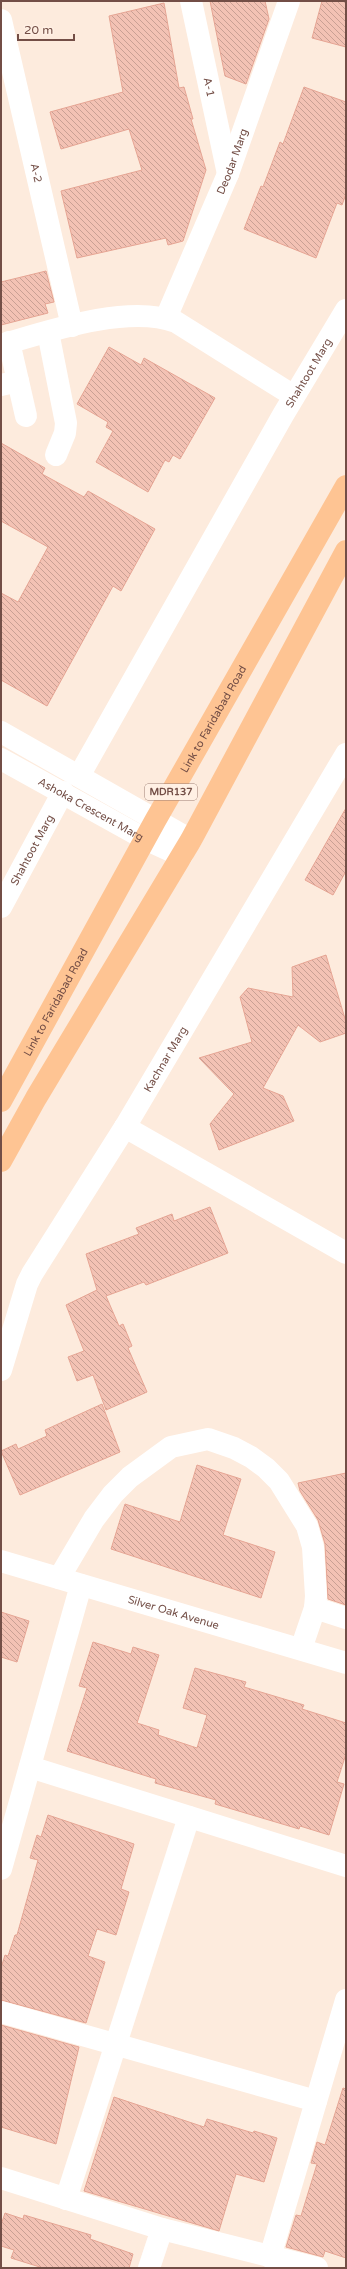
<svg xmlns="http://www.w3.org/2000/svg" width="347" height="2269" viewBox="0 0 347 2269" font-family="'Varela Round',sans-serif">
<defs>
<pattern id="building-back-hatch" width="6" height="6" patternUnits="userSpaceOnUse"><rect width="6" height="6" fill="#f3c2b4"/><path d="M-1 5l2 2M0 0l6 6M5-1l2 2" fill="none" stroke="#c9a094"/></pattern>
</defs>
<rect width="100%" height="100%" fill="#fdebdd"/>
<path fill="url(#building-back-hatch)" stroke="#e6a594" d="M 210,1 L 265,1 L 269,19 L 246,84 L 225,76 Z
M 322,1 L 346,1 L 346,47 L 312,38 Z
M 164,3 L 179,88 L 184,87 L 193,119 L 191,119 L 206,170 L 183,241 L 168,245 L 166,238 L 77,258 L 61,191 L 142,170 L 129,129 L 61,149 L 50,112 L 123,92 L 109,16 Z
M 304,87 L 346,102 L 346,194 L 342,205 L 337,203 L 316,258 L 244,229 L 261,186 L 263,187 L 280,142 L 283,144 Z
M 46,271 L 54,302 L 45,304 L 48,313 L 1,325 L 1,282 Z
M 109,347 L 141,365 L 144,358 L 215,398 L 180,459 L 173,455 L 169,462 L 165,460 L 148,492 L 96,462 L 113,431 L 106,427 L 108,422 L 77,404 Z
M 1,443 L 45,468 L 42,474 L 84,497 L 88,491 L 155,529 L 121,591 L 113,586 L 47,706 L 1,680 L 1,593 L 18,602 L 48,547 L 1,521 Z
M 346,808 L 346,871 L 333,895 L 305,880 Z
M 326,955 L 346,1022 L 346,1033 L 320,1042 L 298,1025 L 263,1088 L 283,1096 L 294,1121 L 219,1150 L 210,1124 L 234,1094 L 199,1058 L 252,1042 L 240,997 L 248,988 L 293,997 L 292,967 Z
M 210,1207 L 228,1253 L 146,1285 L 144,1282 L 106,1296 L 119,1326 L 123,1324 L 132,1346 L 128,1348 L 147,1392 L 106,1410 L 93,1375 L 77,1381 L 68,1357 L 84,1351 L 66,1305 L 97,1290 L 86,1254 L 139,1234 L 136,1228 L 172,1214 L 174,1221 Z
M 102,1404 L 120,1452 L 20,1495 L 1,1451 L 16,1444 L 18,1449 L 47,1436 L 45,1430 Z
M 197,1465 L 241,1479 L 223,1535 L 275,1552 L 261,1598 L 111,1549 L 125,1504 L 180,1522 Z
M 346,1473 L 346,1605 L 328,1599 L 325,1544 L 318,1520 L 300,1491 L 298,1483 Z
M 1,1612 L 29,1621 L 17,1662 L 1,1657 Z
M 93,1642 L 131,1654 L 133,1647 L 159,1655 L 137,1723 L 159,1730 L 158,1735 L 197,1748 L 207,1715 L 183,1708 L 195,1668 L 246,1682 L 244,1687 L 304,1705 L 302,1709 L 346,1723 L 346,1754 L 337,1782 L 344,1784 L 329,1835 L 300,1826 L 299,1829 L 215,1804 L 216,1800 L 155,1783 L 156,1779 L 67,1751 L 87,1688 L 79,1686 Z
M 48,1815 L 134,1844 L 121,1889 L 129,1892 L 116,1935 L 97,1929 L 88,1956 L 105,1962 L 86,2023 L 1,2000 L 1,1968 L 5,1955 L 8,1956 L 15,1935 L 17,1935 L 38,1860 L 30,1858 L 37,1835 L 41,1837 Z
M 1,2025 L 79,2047 L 56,2144 L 1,2127 Z
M 343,2088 L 346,2089 L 346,2258 L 325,2251 L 323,2257 L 286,2247 L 296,2215 L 301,2216 L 317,2164 L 311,2163 L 317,2142 L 325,2145 Z
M 114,2097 L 204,2127 L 207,2119 L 253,2133 L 254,2131 L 277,2138 L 264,2182 L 236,2174 L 219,2231 L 84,2191 Z
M 5,2213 L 23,2219 L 24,2215 L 91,2235 L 90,2239 L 133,2254 L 129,2268 L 43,2268 L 11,2258 L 14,2250 L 1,2246 L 1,2225 Z"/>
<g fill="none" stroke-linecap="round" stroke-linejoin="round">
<g stroke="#fff" stroke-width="22">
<path id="s1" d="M 191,1 L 228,174"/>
<path id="s2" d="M 1,20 L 72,326"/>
<path id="s3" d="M 166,318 L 228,174 L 289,1"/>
<path d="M 48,332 L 66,423 L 65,433 L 56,455"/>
<path d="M 1,345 C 49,331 128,304 176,322 L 294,396"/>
<path d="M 18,381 L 26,416"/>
<path d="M 1,385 L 18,381 L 9,342"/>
<path d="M 1,732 L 191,840"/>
<path id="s4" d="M 1,759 L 145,839 L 182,856"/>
<path id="s5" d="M 79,776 L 283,415 L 346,310"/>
<path id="s6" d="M 1,907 L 63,792"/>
<path d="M 125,1127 L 346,1253"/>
<path id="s7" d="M 1,1370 L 27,1284 L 32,1274 L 125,1127 L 346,754"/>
<path id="s8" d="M 1,1561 L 346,1663"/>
<path d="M 59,1578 L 94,1519 L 113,1494 L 130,1477 L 171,1447 L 208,1439 L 234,1448 L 251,1457 L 266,1468 L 279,1481 L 307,1526 L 313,1547 L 316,1596 L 315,1608 L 301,1649"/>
<path d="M 315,1608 L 346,1618"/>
<path d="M 30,1767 L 346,1866"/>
<path d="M 1,1869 L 81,1585"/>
<path d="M 1,2012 L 316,2101"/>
<path d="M 1,2178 L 162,2229 L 317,2268"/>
<path d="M 66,2199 L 189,1817"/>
<path d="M 270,2257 L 346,2000"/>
<path d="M 149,2268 L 162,2229"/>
</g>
<g stroke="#fec493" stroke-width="22">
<path id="s9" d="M 1,1101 L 155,821 L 346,486"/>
<path d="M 1,1161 L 36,1098 L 191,840 L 346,551"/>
</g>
</g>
<g text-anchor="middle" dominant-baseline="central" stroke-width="3" stroke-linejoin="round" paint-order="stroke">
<rect fill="#fff0e4" stroke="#9d7f75" stroke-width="1" x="145" y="784" width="52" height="16" rx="3"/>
<g font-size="10" font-weight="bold" fill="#734e46">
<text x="171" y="792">MDR137</text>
</g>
<g font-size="11" fill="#734e46" stroke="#fff0e4">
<text stroke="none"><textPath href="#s1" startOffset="88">A-1</textPath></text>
<text stroke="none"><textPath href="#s3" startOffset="170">Deodar Marg</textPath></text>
<text stroke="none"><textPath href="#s2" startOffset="157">A-2</textPath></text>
<text stroke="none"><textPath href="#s5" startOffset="464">Shahtoot Marg</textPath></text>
<text stroke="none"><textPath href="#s9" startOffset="437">Link to Faridabad Road</textPath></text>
<text stroke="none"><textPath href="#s4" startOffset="103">Ashoka Crescent Marg</textPath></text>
<text stroke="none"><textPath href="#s6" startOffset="65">Shahtoot Marg</textPath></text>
<text stroke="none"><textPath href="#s9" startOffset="113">Link to Faridabad Road</textPath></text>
<text stroke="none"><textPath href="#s7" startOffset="354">Kachnar Marg</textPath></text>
<text stroke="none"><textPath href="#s8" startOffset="180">Silver Oak Avenue</textPath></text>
</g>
</g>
<rect width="347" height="2269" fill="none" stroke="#734e46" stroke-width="4"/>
<path d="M18 34v6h56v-6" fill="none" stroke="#734e46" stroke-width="2"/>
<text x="24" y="34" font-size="12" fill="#734e46" stroke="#fff0e4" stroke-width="3" paint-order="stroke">20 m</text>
</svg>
